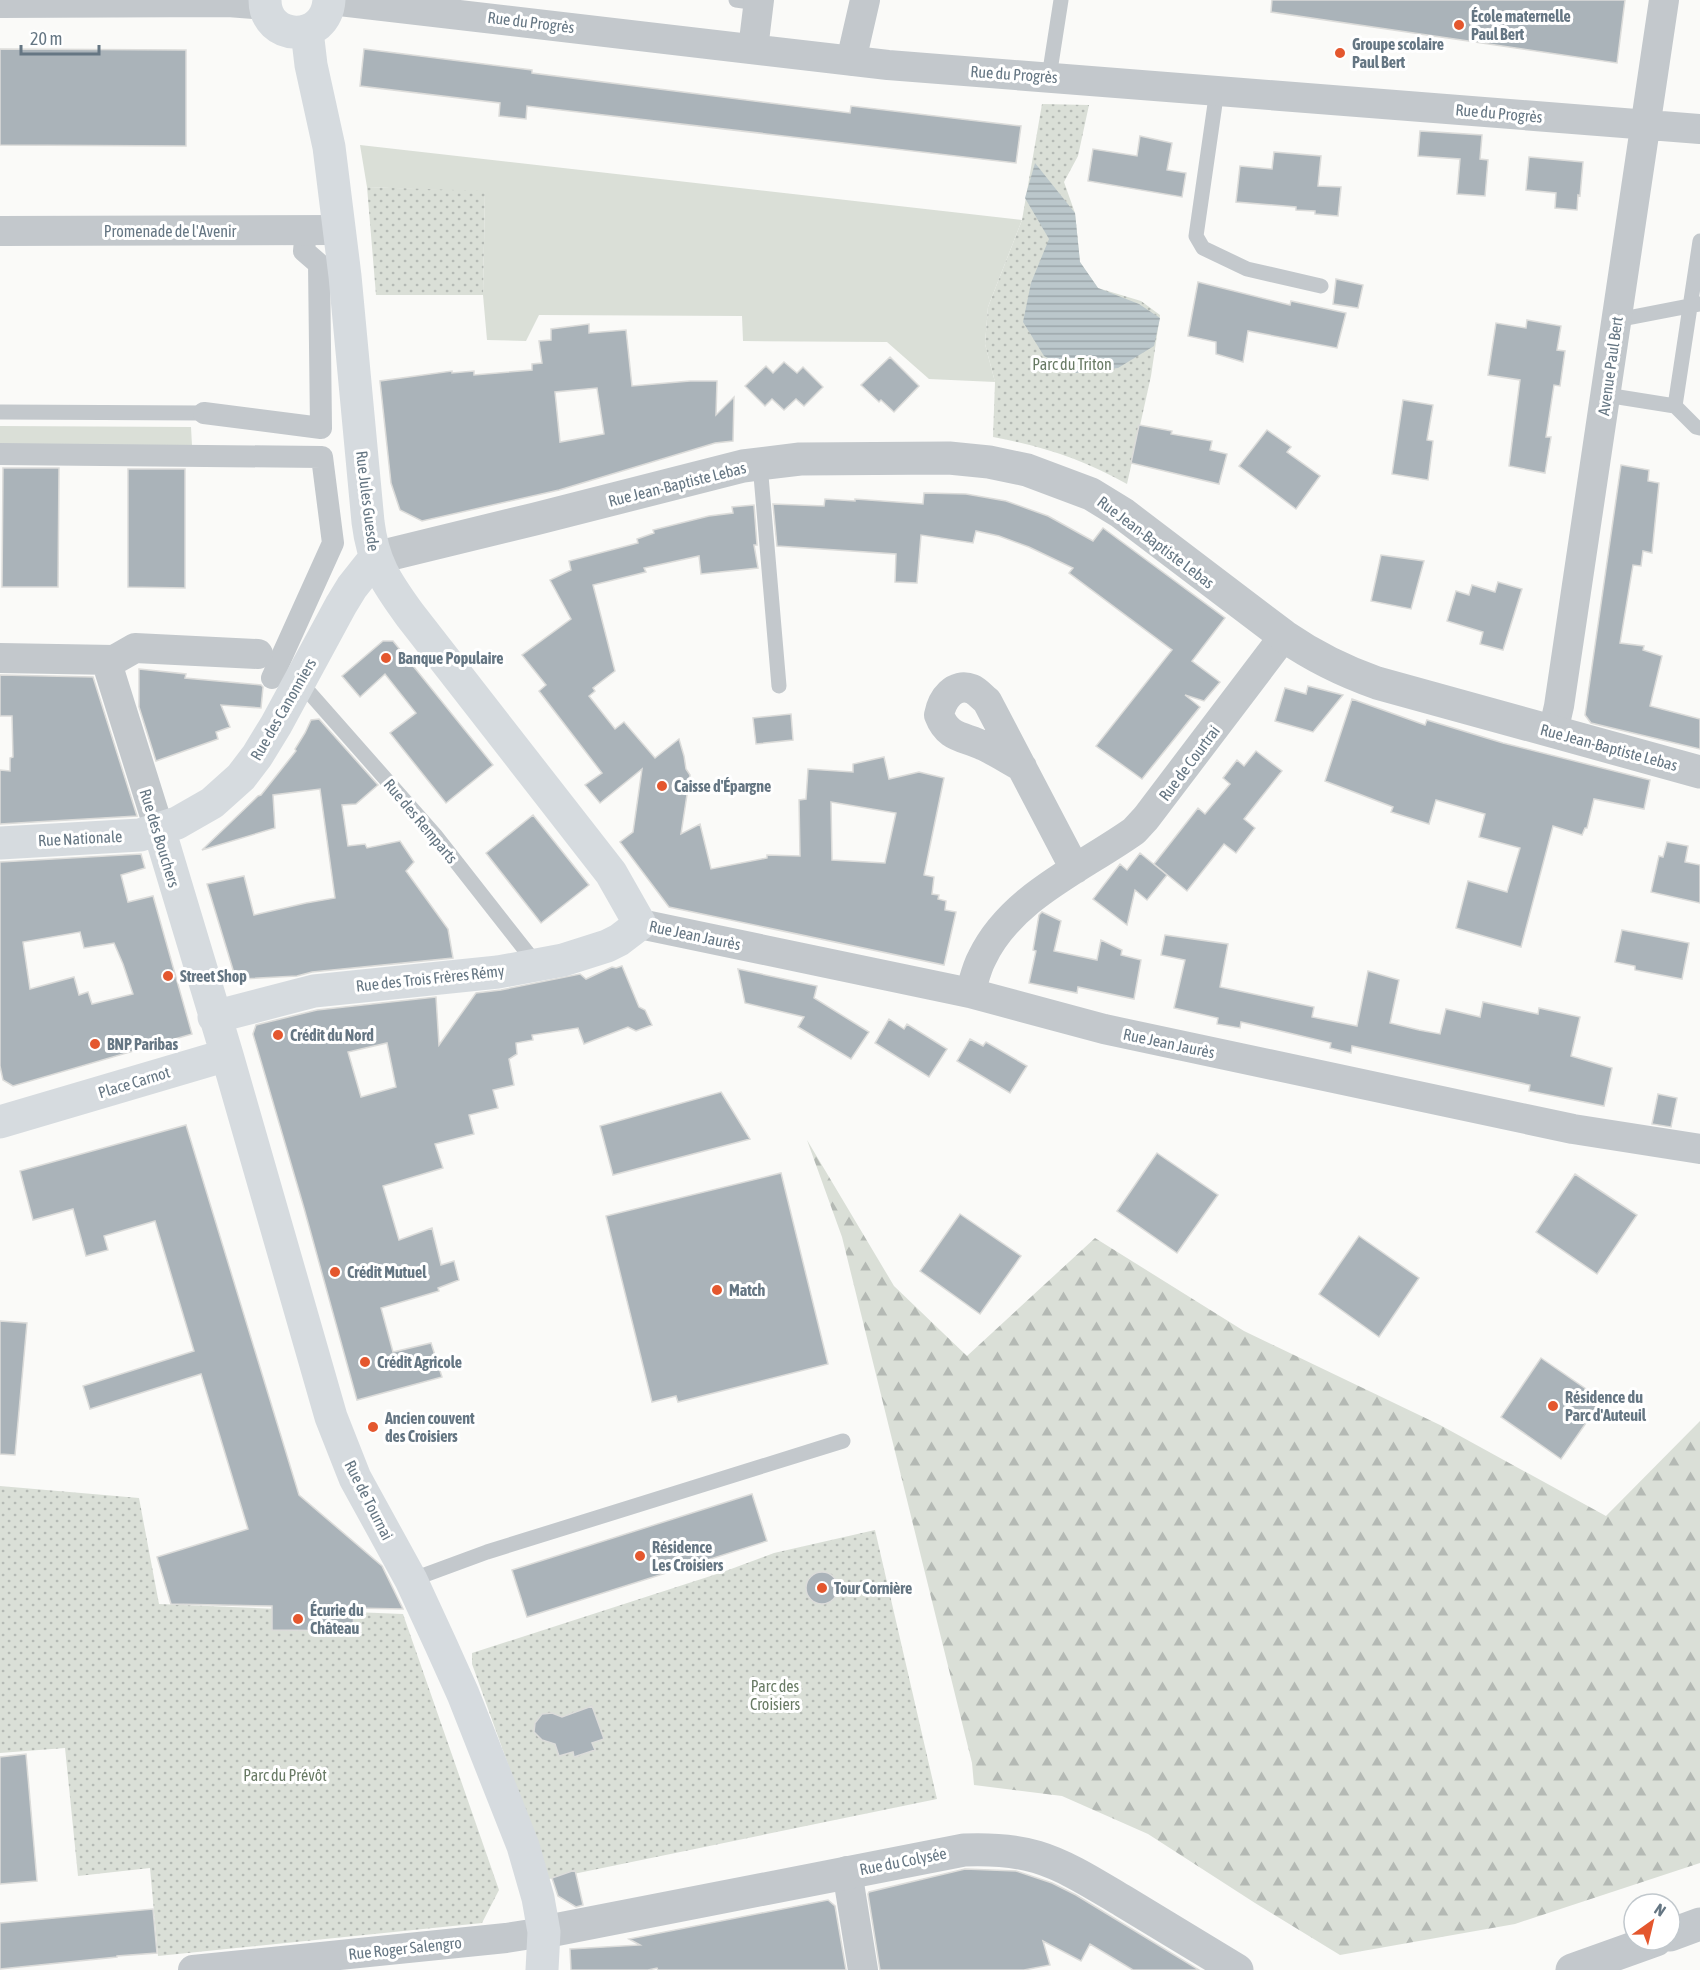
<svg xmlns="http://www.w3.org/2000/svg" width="1700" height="1970" viewBox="0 0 1700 1970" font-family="'Asap Condensed',sans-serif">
<defs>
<pattern id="forest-firs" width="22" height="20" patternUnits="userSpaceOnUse" patternTransform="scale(1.5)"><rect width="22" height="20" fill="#dadfd7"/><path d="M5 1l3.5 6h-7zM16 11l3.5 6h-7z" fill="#b4b9b4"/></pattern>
<pattern id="park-dots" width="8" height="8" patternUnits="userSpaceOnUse" patternTransform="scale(1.5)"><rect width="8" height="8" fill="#dadfd7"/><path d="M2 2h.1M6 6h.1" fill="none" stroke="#b4b9b4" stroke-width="1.8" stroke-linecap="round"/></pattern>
<pattern id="water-rules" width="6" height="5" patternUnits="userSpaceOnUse" patternTransform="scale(1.5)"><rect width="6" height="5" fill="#bbc7cb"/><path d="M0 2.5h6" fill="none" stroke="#9ca6aa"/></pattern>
</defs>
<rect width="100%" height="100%" fill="#fafaf8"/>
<path fill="#dadfd7" d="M 360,145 L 1022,220 L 988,307 L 985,344 L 995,382 L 929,379 L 887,342 L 743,341 L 742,316 L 539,315 L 526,341 L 487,340 L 483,295 L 485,192 L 367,187 Z
M 0,426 L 191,427 L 192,446 L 0,445 Z"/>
<path fill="url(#forest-firs)" d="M 807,1140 L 894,1286 L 967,1356 L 1095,1238 L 1244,1331 L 1440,1425 L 1606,1516 L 1700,1421 L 1700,1863 L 1515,1924 L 1340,1955 L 1255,1903 L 1148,1834 L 1062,1796 L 974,1785 L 972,1763 L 842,1237 Z"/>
<path fill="url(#park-dots)" d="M 1042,104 L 1089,105 L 1078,156 L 1064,182 L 1075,213 L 1080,262 L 1098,288 L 1141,301 L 1160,315 L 1151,376 L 1127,484 C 1082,459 1044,447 993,437 L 995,382 L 985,344 L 988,307 L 1022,220 Z
M 367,187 L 485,191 L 483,295 L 376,295 Z
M 0,1486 L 139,1498 L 159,1604 L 403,1614 L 499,1890 L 482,1923 L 158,1956 L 150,1868 L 78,1876 L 65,1748 L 0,1753 Z
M 875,1530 L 937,1799 L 549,1879 L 472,1664 L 472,1653 L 723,1572 L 774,1553 Z"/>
<path fill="url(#water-rules)" d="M 1035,163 L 1075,213 L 1080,262 L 1098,288 L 1139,304 L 1160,318 L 1154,346 L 1118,368 L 1076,373 L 1044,356 L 1023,322 L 1031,283 L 1049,239 L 1025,198 Z"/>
<path fill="#aab3b9" stroke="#dcdcda" stroke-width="1.5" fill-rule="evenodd" d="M 1272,0 L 1625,0 L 1617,63 L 1271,12 Z
M 0,49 L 186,50 L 186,146 L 0,145 Z
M 364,49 L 532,70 L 532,73 L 850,113 L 851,106 L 1021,126 L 1016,163 L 527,106 L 526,119 L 499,116 L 500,103 L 360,86 Z
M 1420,131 L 1482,135 L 1480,159 L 1488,160 L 1485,196 L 1457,194 L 1460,159 L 1418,156 Z
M 1140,136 L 1172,143 L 1167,170 L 1186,173 L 1182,197 L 1088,181 L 1093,149 L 1137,156 Z
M 1274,152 L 1321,156 L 1318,186 L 1341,187 L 1338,216 L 1315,214 L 1315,211 L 1296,210 L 1296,207 L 1236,202 L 1240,166 L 1272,169 Z
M 1529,157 L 1583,162 L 1580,196 L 1578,195 L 1577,210 L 1555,208 L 1556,193 L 1526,190 Z
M 1336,279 L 1363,285 L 1358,308 L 1333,304 Z
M 1198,282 L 1290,305 L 1291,301 L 1346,313 L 1337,348 L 1248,331 L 1243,362 L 1216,354 L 1216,342 L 1188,336 Z
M 1527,320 L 1561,326 L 1557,350 L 1565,351 L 1560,386 L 1554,385 L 1546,437 L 1551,437 L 1545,473 L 1509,466 L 1520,380 L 1488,375 L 1496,323 L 1526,328 Z
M 589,324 L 589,333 L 626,330 L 632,386 L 690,381 L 717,381 L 716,415 L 734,397 L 733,441 L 715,443 L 559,490 L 422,521 L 400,510 L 391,483 L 380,381 L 452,371 L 452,373 L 474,371 L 474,375 L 532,370 L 532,364 L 542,363 L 539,341 L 551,340 L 551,329 ZM 597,388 L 604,434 L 560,442 L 555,392 Z
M 890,357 L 919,386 L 894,412 L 881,400 L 879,402 L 861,385 Z
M 784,362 L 797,373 L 803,367 L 823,387 L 804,406 L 796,399 L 784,410 L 772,399 L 765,406 L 745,386 L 766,366 L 773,373 Z
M 1403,400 L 1433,405 L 1427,440 L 1433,441 L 1428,480 L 1392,474 Z
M 1139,425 L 1172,431 L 1171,434 L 1212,441 L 1210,450 L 1227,454 L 1219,484 L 1131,463 Z
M 1267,430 L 1291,447 L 1287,452 L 1320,476 L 1296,509 L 1239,466 Z
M 1621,465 L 1649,470 L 1648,481 L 1659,483 L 1652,553 L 1643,551 L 1641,566 L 1633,565 L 1620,643 L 1644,646 L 1643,650 L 1662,656 L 1650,706 L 1700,719 L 1700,749 L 1591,723 L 1585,715 Z
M 3,468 L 59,468 L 58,587 L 2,587 Z
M 128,469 L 185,469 L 185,588 L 128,587 Z
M 924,493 L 966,494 L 1006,501 L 1048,516 L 1093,541 L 1103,528 L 1225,618 L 1192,661 L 1220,682 L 1204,701 L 1185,695 L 1200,707 L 1142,779 L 1096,746 L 1172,650 L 1069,573 L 1073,568 L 1029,547 L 999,536 L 976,531 L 973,543 L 921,535 L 917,583 L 895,582 L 896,554 L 777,546 L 773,504 L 824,506 L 825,499 L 855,501 L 855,499 L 923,504 Z
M 754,505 L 757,545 L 754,545 L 758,568 L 701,574 L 699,556 L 644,568 L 646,572 L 593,585 L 615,671 L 593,688 L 595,691 L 589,696 L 615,729 L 624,722 L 655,758 L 679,739 L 684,756 L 686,769 L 690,775 L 681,834 L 700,824 L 711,869 L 767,858 L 767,855 L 800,856 L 799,800 L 806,799 L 808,769 L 853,772 L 853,764 L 884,757 L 889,779 L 919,772 L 944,778 L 924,875 L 934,877 L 932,894 L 939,895 L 938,899 L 946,901 L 945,910 L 956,912 L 944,965 L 669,907 L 620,842 L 633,832 L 642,769 L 600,803 L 585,785 L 602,773 L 539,691 L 546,685 L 522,655 L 571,619 L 550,580 L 571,570 L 569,561 L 638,543 L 637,539 L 654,533 L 653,530 L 709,516 L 733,513 L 732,507 ZM 831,802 L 896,813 L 885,863 L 832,860 Z
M 1381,555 L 1424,561 L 1411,609 L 1371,601 Z
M 1498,582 L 1522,589 L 1503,650 L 1480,644 L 1483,632 L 1447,621 L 1456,591 L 1469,595 L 1472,585 L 1495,592 Z
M 383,641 L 393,641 L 493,765 L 446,803 L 390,733 L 416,713 L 385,674 L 360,697 L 342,676 Z
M 139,669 L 186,674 L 185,678 L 261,685 L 263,687 L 261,708 L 221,705 L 230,727 L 216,732 L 218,739 L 156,761 L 139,707 Z
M 0,675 L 93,677 L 137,816 L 0,824 L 0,770 L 10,771 L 10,758 L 13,757 L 12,716 L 0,716 Z
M 1308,686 L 1343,695 L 1313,732 L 1275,721 L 1285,688 L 1306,694 Z
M 1352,699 L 1425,725 L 1427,720 L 1503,743 L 1650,780 L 1644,809 L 1594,799 L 1587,828 L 1585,828 L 1582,835 L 1553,826 L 1521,947 L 1456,928 L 1468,881 L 1507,892 L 1520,848 L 1479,837 L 1485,814 L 1436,800 L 1429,824 L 1391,812 L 1393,807 L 1325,781 Z
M 791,714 L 793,740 L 756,744 L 753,718 Z
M 319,719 L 378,785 L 356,804 L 342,805 L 348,846 L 365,844 L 367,848 L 400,841 L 414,862 L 406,871 L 448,929 L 453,958 L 312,972 L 297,976 L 242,979 L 234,973 L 207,884 L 244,876 L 254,915 L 306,903 L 335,898 L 320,789 L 273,795 L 275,828 L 202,850 L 258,796 L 261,795 L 296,751 L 295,749 L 305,733 L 311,720 Z
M 1256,751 L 1282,771 L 1244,819 L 1255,828 L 1236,853 L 1224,844 L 1187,891 L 1154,864 L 1198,808 L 1205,814 L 1230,784 L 1223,778 L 1237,760 L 1244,766 Z
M 533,815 L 589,885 L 541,923 L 486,853 Z
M 1667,842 L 1688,846 L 1685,862 L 1700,865 L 1700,903 L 1651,892 L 1659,856 L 1663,857 Z
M 1140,853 L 1167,875 L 1147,900 L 1135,890 L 1127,925 L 1093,899 L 1120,864 L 1127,870 Z
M 141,854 L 145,868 L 121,875 L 128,902 L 153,896 L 192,1034 L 13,1086 L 3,1080 L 0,1066 L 0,862 ZM 80,932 L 84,948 L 114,943 L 123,964 L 133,994 L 92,1004 L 88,992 L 79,995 L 74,977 L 30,989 L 23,942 Z
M 1042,912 L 1061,921 L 1054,951 L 1097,960 L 1101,940 L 1122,950 L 1121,955 L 1141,960 L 1134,999 L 1078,987 L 1077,993 L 1029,983 L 1036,951 L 1033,950 L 1039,915 Z
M 1622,930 L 1689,943 L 1682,979 L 1635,970 L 1635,966 L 1615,962 Z
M 1165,935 L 1228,944 L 1220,987 L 1314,1007 L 1312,1017 L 1357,1026 L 1368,971 L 1399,980 L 1390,1023 L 1419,1030 L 1440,1034 L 1446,1009 L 1480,1017 L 1483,1002 L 1538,1014 L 1539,1008 L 1580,1017 L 1571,1056 L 1612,1068 L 1604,1106 L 1529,1091 L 1530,1085 L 1352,1046 L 1351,1053 L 1330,1048 L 1331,1043 L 1285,1032 L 1241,1022 L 1240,1028 L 1217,1024 L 1218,1018 L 1174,1008 L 1185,960 L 1161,955 Z
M 622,966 L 639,1007 L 645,1010 L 652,1025 L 636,1031 L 628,1027 L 584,1044 L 578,1028 L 532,1035 L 533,1040 L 516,1043 L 517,1054 L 509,1059 L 514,1085 L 493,1090 L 498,1108 L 469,1115 L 474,1134 L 435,1144 L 443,1168 L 383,1186 L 399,1240 L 432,1228 L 441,1265 L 454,1261 L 459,1280 L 438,1288 L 439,1291 L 381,1308 L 393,1352 L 431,1343 L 442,1377 L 357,1400 L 304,1208 L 253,1034 L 256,1025 L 317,1010 L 436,997 L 439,1045 L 476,993 L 501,990 L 580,974 L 586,979 L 612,967 L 616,968 ZM 387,1043 L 396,1087 L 361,1097 L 348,1052 Z
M 738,969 L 817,986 L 814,998 L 869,1032 L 851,1059 L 798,1027 L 804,1017 L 745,1003 Z
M 889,1019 L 904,1029 L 907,1024 L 947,1049 L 929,1077 L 875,1043 Z
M 970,1039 L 983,1046 L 986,1042 L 1027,1066 L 1010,1093 L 957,1061 Z
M 721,1092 L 750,1139 L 613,1175 L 600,1126 Z
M 1658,1094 L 1677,1098 L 1671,1127 L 1652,1124 Z
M 186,1125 L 299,1495 L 382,1566 L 403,1609 L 354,1608 L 353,1631 L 272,1630 L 272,1606 L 171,1604 L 157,1557 L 248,1529 L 201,1374 L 90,1409 L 83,1386 L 194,1351 L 155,1221 L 104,1236 L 108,1250 L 86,1256 L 73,1209 L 33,1220 L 20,1171 Z
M 1157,1153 L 1218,1195 L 1177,1253 L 1117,1211 Z
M 781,1173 L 828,1364 L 678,1402 L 676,1396 L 652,1402 L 606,1216 Z
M 1575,1174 L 1637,1215 L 1597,1274 L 1536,1232 Z
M 960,1214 L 1021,1256 L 980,1314 L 920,1271 Z
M 1359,1236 L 1419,1278 L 1379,1337 L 1319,1294 Z
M 0,1321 L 27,1323 L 15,1455 L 0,1454 Z
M 1541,1358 L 1602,1400 L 1561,1459 L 1501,1417 Z
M 752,1494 L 767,1541 L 527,1617 L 512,1570 Z
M806 1588a16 16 0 1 1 32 0a16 16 0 1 1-32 0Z
M 592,1706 L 604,1739 L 592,1743 L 595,1750 L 574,1757 L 573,1752 L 559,1756 L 555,1744 L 542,1740 L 534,1732 L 535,1723 L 542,1714 L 552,1713 L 562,1717 Z
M 26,1754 L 37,1881 L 0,1884 L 0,1757 Z
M 965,1869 L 1016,1871 L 1052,1883 L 1076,1895 L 1199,1970 L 1133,1970 L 1090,1944 L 1081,1961 L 1043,1941 L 1050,1965 L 1024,1970 L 880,1970 L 868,1894 L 869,1892 Z
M 575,1870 L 583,1905 L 576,1907 L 558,1896 L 552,1878 Z
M 828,1900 L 835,1906 L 846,1970 L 658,1970 L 657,1968 L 648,1970 L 571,1970 L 570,1949 L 640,1945 L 629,1939 Z
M 153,1909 L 157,1953 L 117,1956 L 117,1957 L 0,1969 L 0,1923 Z"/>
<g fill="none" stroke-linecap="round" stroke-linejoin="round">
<path stroke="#c3c8cc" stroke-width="15" d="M 736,0 L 758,3
M 1049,77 L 1061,0
M 1217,90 L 1196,236 L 1203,248 L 1247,269 L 1321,286
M 1617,320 L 1699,304
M 1606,395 L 1675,406 L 1700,241
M 1675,406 L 1696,427 L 1700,428
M 0,412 L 204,413
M 760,464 L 779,686
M 300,682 L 435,835 L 537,965
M 411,1580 L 487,1552 L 843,1441"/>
<path stroke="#c3c8cc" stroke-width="22" d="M 204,413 L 321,428 L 319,264 L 304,251 L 306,230
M 0,454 L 322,457 L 333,543 L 272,678"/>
<path stroke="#c3c8cc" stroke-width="30" d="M 331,0 L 888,65 L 1700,129
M 0,3 L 228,2 L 265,5
M 753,49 L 759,0
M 851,61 L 865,0
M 0,231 L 339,230
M 0,658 L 114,660 L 135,648 L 258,654
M 106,660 L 159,829
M 1553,732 L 1559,706 L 1664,0
M 1022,767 C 1009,760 997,752 984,746 C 964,736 948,739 939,715 C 942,699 954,682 972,689 C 977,691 983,698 987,701 L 1075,869
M 640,924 L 970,993 L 1104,1029 L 1573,1129 L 1700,1149
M 970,993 C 974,981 976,969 982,958 C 1011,897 1082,868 1134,831 L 1146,818 L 1284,636
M 847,1871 L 863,1970
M 193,1970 L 506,1938 L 544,1932"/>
<path stroke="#c3c8cc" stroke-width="33" d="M 375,558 L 535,519 L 743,466 L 800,459 L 949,458 L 989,462 L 1027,470 L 1091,494 L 1122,513 L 1284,636 C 1313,656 1343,671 1377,683 L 1700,772
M 544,1932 L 964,1850 C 989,1849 1013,1850 1037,1857 C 1067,1866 1096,1885 1123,1901 C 1161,1924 1199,1947 1237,1970
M 1670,1935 L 1700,1924
M 1572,1970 L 1656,1940"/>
<path stroke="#d6dbdf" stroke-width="33" d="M 265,0 C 265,42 326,44 329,0
M 159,829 L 227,1055 L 331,1417 L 355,1478 L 411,1580 L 441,1645 L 463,1694 L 523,1846 L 538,1898 L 544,1932 L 542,1970
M 0,843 L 140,835 L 177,823 L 212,803 L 241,777 L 257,756 L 276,725 L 341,605 L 352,587 L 375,558
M 214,1017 L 314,991 L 498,972 L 563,960 L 607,946 L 619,940 L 640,924 L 611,873 L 410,615 C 386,582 373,563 368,522 L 345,276 L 329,147 L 311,65 L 307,31
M 0,1122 L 227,1055"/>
</g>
<g fill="#e4572e" stroke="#fff" stroke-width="2">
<circle cx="1459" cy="25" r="6"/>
<circle cx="1340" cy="53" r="6"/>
<circle cx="386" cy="658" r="6"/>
<circle cx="662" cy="786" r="6"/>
<circle cx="168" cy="976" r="6"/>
<circle cx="278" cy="1035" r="6"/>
<circle cx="95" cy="1044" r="6"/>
<circle cx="335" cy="1272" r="6"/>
<circle cx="717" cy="1290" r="6"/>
<circle cx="365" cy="1362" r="6"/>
<circle cx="1553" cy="1406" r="6"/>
<circle cx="373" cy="1427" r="6"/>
<circle cx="640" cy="1556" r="6"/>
<circle cx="822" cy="1588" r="6"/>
<circle cx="298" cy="1619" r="6"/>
</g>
<g text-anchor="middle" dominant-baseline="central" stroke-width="6" stroke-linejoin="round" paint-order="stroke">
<g font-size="16" font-weight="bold" fill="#657683" stroke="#fff" text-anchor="start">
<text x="1471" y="16">École maternelle<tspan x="1471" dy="18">Paul Bert</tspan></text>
<text x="1352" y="44">Groupe scolaire<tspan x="1352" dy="18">Paul Bert</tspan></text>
<text x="398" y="658">Banque Populaire</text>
<text x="674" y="786">Caisse d'Épargne</text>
<text x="180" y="976">Street Shop</text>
<text x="290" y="1035">Crédit du Nord</text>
<text x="107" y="1044">BNP Paribas</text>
<text x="347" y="1272">Crédit Mutuel</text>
<text x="729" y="1290">Match</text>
<text x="377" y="1362">Crédit Agricole</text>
<text x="1565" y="1397">Résidence du<tspan x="1565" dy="18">Parc d'Auteuil</tspan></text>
<text x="385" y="1418">Ancien couvent<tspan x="385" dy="18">des Croisiers</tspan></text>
<text x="652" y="1547">Résidence<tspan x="652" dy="18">Les Croisiers</tspan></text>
<text x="834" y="1588">Tour Cornière</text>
<text x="310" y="1610">Écurie du<tspan x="310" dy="18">Château</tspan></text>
</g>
<g font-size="16" fill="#657683" stroke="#fff">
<text transform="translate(531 22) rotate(7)">Rue du Progrès</text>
<text transform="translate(1014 74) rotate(4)">Rue du Progrès</text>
<text transform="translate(1499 113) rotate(5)">Rue du Progrès</text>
<text x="170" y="231">Promenade de l'Avenir</text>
<text transform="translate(1610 366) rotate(-82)">Avenue Paul Bert</text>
<text transform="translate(677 484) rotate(-14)">Rue Jean-Baptiste Lebas</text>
<text transform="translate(368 501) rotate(83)">Rue Jules Guesde</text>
<text transform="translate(1156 542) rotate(37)">Rue Jean-Baptiste Lebas</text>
<text transform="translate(283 709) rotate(-60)">Rue des Canonniers</text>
<text transform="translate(1609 747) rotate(15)">Rue Jean-Baptiste Lebas</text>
<text transform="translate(1189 763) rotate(-53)">Rue de Courtrai</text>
<text transform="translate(421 821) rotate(50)">Rue des Remparts</text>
<text transform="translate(80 838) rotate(-3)">Rue Nationale</text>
<text transform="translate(160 838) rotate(73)">Rue des Bouchers</text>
<text transform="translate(695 935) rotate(12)">Rue Jean Jaurès</text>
<text transform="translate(430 978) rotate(-6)">Rue des Trois Frères Rémy</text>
<text transform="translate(1169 1043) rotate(12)">Rue Jean Jaurès</text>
<text transform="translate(134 1082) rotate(-17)">Place Carnot</text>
<text transform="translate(369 1500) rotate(63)">Rue de Tournai</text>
<text transform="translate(903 1861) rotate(-11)">Rue du Colysée</text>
<text transform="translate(405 1948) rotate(-6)">Rue Roger Salengro</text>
</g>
<g font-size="16" fill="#687a64" stroke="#fff">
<text x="1072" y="364">Parc du Triton</text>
<text x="775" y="1686">Parc des<tspan x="775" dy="18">Croisiers</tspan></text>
<text x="285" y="1775">Parc du Prévôt</text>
</g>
</g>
<g transform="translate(1652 1922) rotate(34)"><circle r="28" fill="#ffffff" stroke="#c1c8cd" stroke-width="1.5"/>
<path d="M0-4.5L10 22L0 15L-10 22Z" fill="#e4572e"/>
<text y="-9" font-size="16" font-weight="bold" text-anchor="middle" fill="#657683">N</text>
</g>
<path d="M21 45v9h78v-9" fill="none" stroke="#657683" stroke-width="3"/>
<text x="30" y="45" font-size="18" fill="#657683" stroke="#ffffff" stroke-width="4.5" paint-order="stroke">20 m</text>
</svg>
